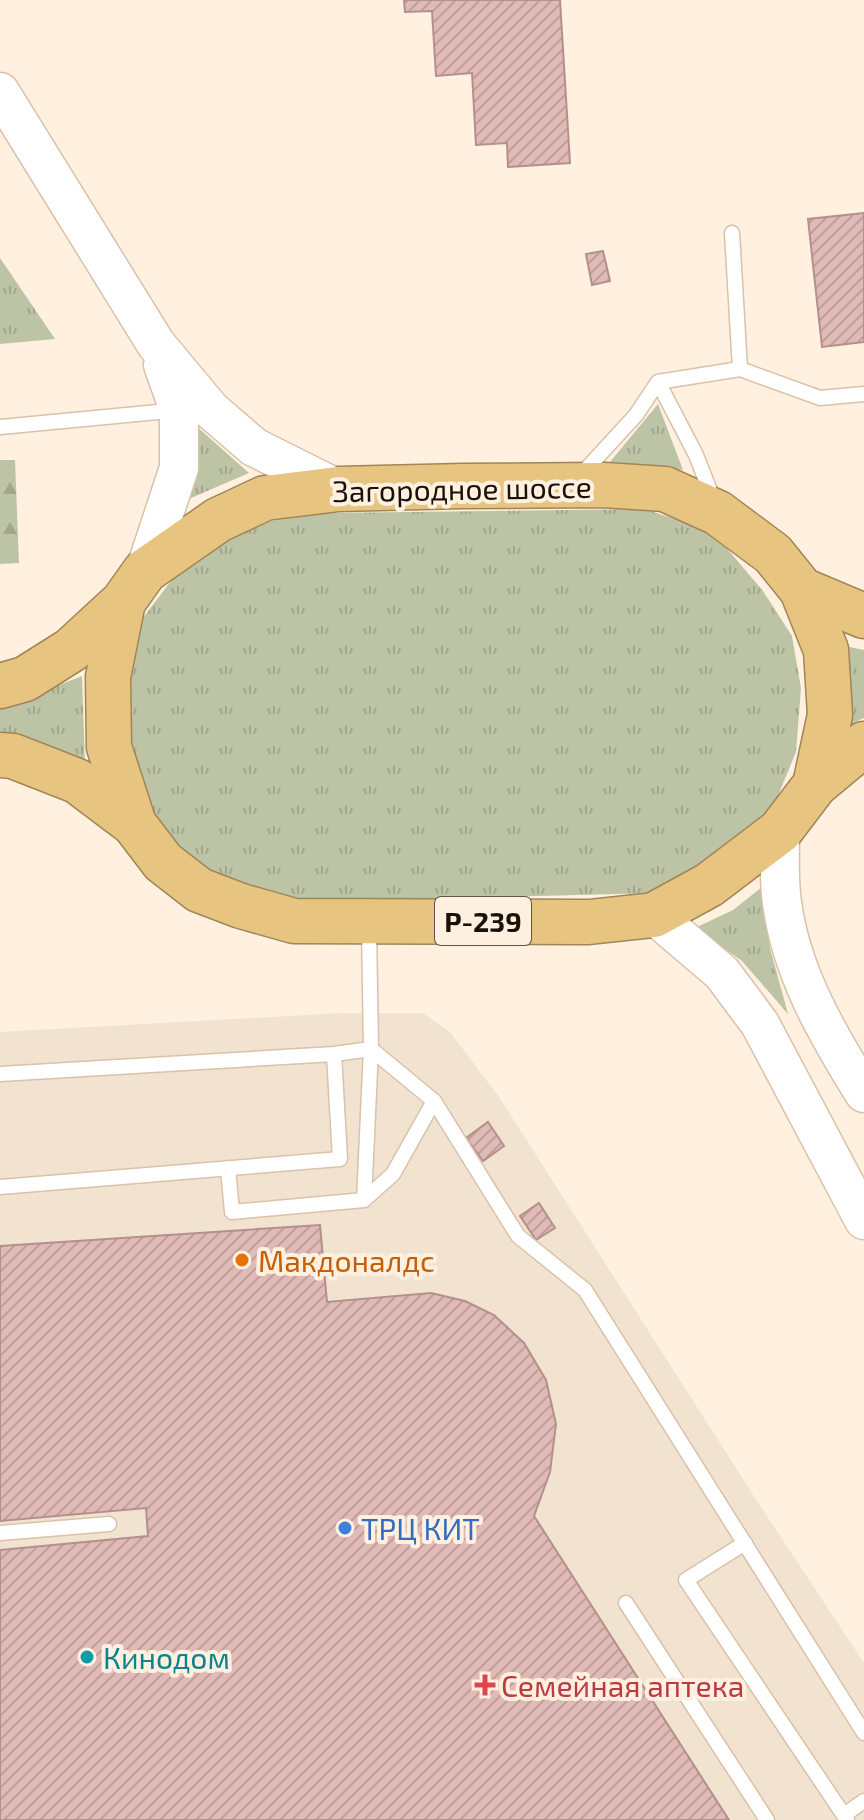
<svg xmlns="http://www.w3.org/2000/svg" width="864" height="1820" viewBox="0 0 864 1820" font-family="'Exo 2',sans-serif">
<defs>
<pattern id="grass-tufts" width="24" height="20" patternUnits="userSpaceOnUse" patternTransform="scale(2)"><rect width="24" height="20" fill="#bdc3a5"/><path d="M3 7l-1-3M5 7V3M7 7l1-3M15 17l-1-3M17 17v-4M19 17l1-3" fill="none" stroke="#a2a68d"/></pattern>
<pattern id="forest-firs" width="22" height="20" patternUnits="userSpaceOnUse" patternTransform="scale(2)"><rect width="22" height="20" fill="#bdc3a5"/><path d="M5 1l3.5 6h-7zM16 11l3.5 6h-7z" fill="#a2a68d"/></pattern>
<pattern id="building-hatch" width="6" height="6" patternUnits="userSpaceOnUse" patternTransform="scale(2)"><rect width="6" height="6" fill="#e0bab6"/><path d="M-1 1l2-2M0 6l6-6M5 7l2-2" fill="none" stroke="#c09f9b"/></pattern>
</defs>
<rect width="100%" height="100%" fill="#fff0e0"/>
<path fill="#f1e3cf" d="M 344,1013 L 423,1013 L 450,1032 L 499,1097 L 757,1501 L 864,1663 L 864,1820 L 0,1820 L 0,1032 Z"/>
<path fill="url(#grass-tufts)" d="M 0,258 L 55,339 L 0,344 Z
M 658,404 L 683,470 L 610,462 Z
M 195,425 L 249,473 L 184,501 Z
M 644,509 L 681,521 L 718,538 L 763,591 L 792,636 L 801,688 L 796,752 L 775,803 L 728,853 L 656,893 L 333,901 L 272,899 L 224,880 L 165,838 L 134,776 L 122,712 L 139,623 L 184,564 L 243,525 L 327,513 Z
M 840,645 L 864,650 L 864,718 L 844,727 Z
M 82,676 L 85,763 L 0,735 L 0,708 Z
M 762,887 L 770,948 L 788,1014 L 742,961 L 695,928 L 733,910 Z"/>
<path fill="url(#forest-firs)" d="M 0,460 L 15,460 L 19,563 L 0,564 Z"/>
<path fill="url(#building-hatch)" stroke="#b4908c" stroke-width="2" d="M 404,0 L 560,0 L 570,163 L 508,167 L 507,143 L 476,145 L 472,73 L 436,76 L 432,11 L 405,12 Z
M 864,213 L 864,342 L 822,347 L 808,219 Z
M 603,251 L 610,281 L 592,285 L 586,254 Z
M 488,1122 L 504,1146 L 483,1161 L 466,1138 Z
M 539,1203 L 555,1228 L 536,1240 L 520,1216 Z
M 320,1225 L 327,1302 L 431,1293 L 465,1301 L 494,1315 L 524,1343 L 546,1380 L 556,1424 L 550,1472 L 534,1516 L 729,1820 L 0,1820 L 0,1550 L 148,1536 L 146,1508 L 0,1521 L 0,1246 Z"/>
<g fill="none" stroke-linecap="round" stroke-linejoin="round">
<defs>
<path id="lane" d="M 732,233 L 740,369
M 658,382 L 696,455 L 714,501
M 0,427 L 179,410
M 579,477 L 636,415 L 658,382 L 740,369 L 820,398 L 864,394
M 0,1074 L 334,1054 L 371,1049 L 434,1101 L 518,1236 L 585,1290 L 864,1733
M 228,1168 L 232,1212 L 364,1200 L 393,1174 L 434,1101
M 0,1187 L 340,1159 L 334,1054
M 364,1200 L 371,1049 L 369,927
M 0,1533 L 109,1524
M 745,1543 L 686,1580 L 847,1820
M 626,1603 L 767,1820
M 844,1815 L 864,1801"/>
<path id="secondary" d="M 0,92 L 156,344 L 211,410 L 254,447 L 338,489
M 145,571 L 179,468 L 179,410 L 163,365
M 780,831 C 780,852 779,873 781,894 C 788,967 826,1032 864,1093
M 654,915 L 722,973 L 760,1024 L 864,1220"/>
<path id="highway" d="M 802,590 L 864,616
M 123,602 L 108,677 L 109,747 L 134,824
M 0,686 L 25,679 L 71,650 L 123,602 L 145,571 L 218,520 L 265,498 L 338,489 L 463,486 L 604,485 L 665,489 L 718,513 L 773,554 L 802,590 L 826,650 L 830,715 L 815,785
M 0,755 L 13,756 L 77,781 L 134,824 L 163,862 L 199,890 L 241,906 L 294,921 L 589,922 L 654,915 L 709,885 L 780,831 L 815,785 L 864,744"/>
</defs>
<use href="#lane" stroke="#dac2a8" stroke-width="17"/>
<use href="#secondary" stroke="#dac2a8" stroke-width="41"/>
<use href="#highway" stroke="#a08657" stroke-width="47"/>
<use href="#lane" stroke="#fff" stroke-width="14"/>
<use href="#secondary" stroke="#fff" stroke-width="38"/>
<use href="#highway" stroke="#e8c481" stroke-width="44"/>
</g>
<circle fill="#e8710a" stroke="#fff0e0" stroke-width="3" cx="242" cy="1260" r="8"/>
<circle fill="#3f7fe0" stroke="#fff0e0" stroke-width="3" cx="345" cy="1528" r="8"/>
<circle fill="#0f9aa8" stroke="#fff0e0" stroke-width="3" cx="87" cy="1657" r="8"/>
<path fill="#e0444e" stroke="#fff0e0" stroke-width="3" d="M481 1673h8v8h8v8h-8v8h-8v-8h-8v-8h8z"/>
<g text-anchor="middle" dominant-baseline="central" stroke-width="8" stroke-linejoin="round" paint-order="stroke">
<rect fill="#fff0e0" stroke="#5f5549" stroke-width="2" x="435" y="897" width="96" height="48" rx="6"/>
<g font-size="28" font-weight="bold" fill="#1a1208">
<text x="483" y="921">Р-239</text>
</g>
<g font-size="30" fill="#1a1208" stroke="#fff0e0">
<text transform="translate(462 488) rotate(-1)">Загородное шоссе</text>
</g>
<g font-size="30" fill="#c56008" stroke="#fff0e0" text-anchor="start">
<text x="258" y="1260">Макдоналдс</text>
</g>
<g font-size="30" fill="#366cbe" stroke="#fff0e0" text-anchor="start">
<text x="361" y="1528">ТРЦ КИТ</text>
</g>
<g font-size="30" fill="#0d838f" stroke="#fff0e0" text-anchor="start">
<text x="103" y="1657">Кинодом</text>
</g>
<g font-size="30" fill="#be3a42" stroke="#fff0e0" text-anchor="start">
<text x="501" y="1685">Семейная аптека</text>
</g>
</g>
</svg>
